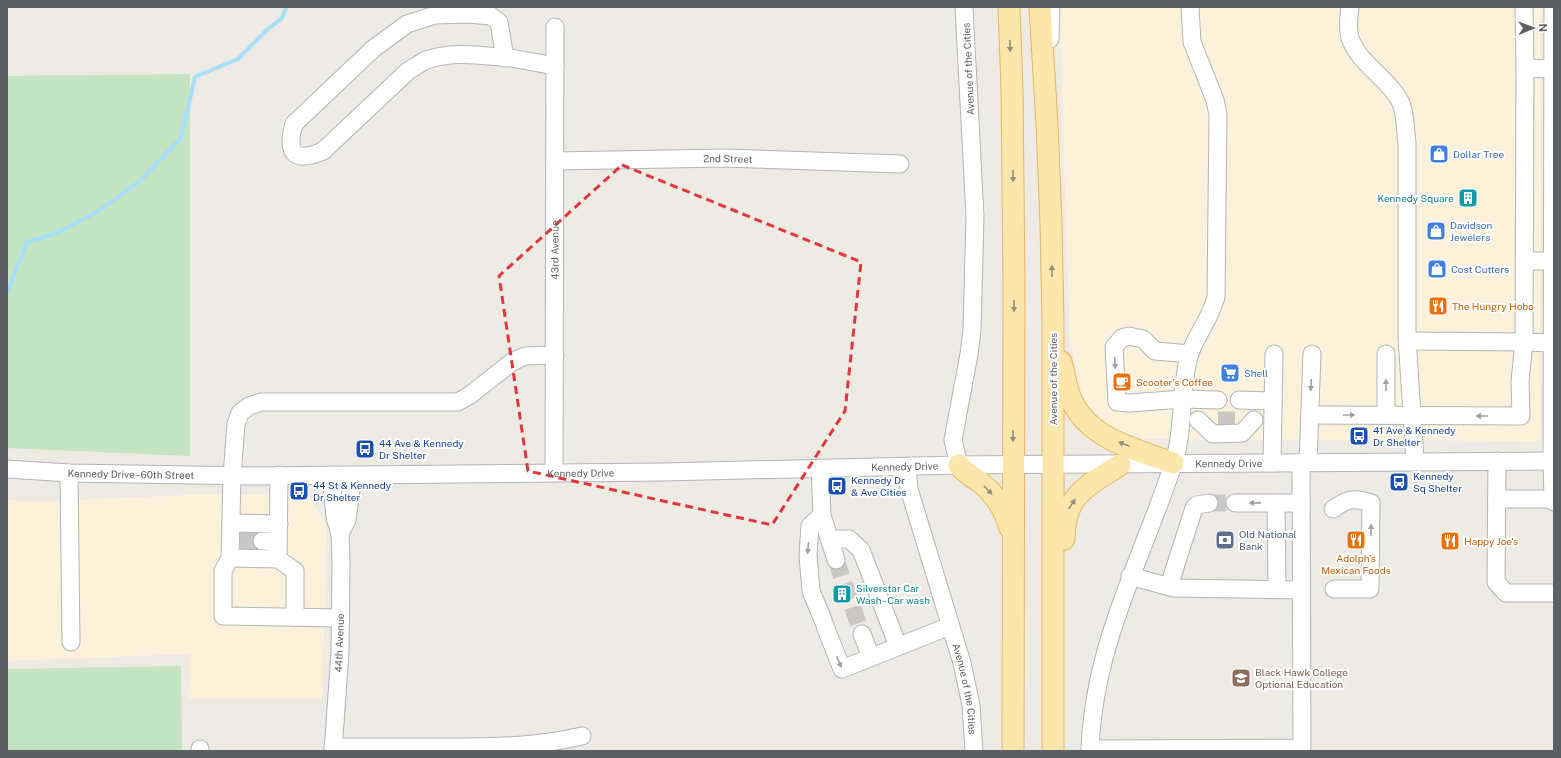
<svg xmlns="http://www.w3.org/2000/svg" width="1561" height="758" viewBox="0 0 1561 758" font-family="'Public Sans',sans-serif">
<rect width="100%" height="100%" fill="#eeeae4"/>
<path fill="#fcf1da" d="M 1059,7 L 1541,7 L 1540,441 L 1144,439 L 1108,427 L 1082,400 L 1070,341 Z
M 188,495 L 308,495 L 327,527 L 322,699 L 188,699 L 190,654 L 7,661 L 7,499 L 27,502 Z"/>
<path fill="#c5e4c1" d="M 190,74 L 190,456 L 7,448 L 7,76 Z
M 181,666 L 182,751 L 7,751 L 7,669 Z"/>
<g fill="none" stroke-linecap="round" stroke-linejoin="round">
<path stroke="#a7dffb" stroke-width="4" d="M 7,293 L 27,242 L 57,233 L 100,210 L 141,180 L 181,138 L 195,77 L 238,59 L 267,30 L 282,18 L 286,7"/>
<path stroke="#cac8c4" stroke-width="17" stroke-dasharray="17 8" stroke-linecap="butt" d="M 1218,420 L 1238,420
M 1209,503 L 1235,503
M 240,541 L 262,541
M 836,560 L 862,634"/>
<defs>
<g id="minor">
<path d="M 1350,7 C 1349,17 1347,28 1350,38 C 1359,64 1387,77 1400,101 C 1406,113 1405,129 1407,143 L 1407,337 L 1415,461"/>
<path d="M 1524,7 L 1525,68"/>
<path d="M 1553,7 L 1552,461 L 1553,499 L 1554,502"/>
<path d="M 1050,39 L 1051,7"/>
<path d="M 505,58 L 499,22 L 491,16 L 468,14 L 435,15 L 407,24 L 373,49 L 294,124 C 286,152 293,164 323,151 L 408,71 C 413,68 419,64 424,61 C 452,50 483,56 511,58 L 555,66"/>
<path id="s1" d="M 555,161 L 724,158 L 900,164"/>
<path d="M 1525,261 L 1553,261"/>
<path d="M 1408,341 L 1524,342 L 1552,343"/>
<path d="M 1190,354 L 1155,351 L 1143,339 L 1129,336 L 1122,338 L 1114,347 L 1117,402 L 1130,403 L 1183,399 L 1218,400"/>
<path d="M 1386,354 L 1386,415"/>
<path d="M 1239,400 L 1273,401"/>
<path d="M 1310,415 L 1521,416 L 1520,381 L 1524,342 L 1525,68 L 1553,69"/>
<path d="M 1198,420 L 1213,434 L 1242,433 L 1254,420"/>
<path d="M 1497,461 L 1496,582 L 1506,593 L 1554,593"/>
<path d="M 1308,462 L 1312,354"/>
<path d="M 1272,463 L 1274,354"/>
<path d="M 959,465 L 953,440 L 969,354 L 972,330 L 975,216 L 964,7"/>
<path id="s2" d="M 907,467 L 909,489 L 962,663 L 971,705 L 974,751"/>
<path d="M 820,468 L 822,515 L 836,560"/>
<path id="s3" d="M 7,469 L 69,473 L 255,476 L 663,472 L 959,465 L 1554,461"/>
<path d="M 69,473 L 71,642"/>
<path id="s4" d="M 554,473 L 555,27"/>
<path d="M 331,475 L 335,517 L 340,534 L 341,561 L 340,652 L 333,751"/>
<path d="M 1497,499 L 1553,499"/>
<path d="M 1235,503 L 1301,503"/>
<path d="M 1276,503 L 1277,589"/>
<path d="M 1333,509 C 1347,499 1355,497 1371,503 L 1370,589 L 1334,589"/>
<path d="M 822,515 L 810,526 L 808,555 L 811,591 L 823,620"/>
<path d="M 231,523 L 279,524"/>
<path d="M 340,534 L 347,520 L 353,475"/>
<path d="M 829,539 L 849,539 L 861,550 L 898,646"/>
<path d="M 262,541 L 278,542"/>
<path d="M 230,558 L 278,559 L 295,571 L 295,617"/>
<path d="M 278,559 L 279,475"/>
<path d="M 1130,576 L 1174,588 L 1301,590"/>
<path d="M 1169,586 L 1194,508 L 1197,505 L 1209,503"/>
<path d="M 340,618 L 223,616 L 223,571 L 230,558 L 232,476 L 236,424 L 240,413 L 249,406 L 261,402 L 458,402 L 470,395 L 512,362 L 525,356 L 555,355"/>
<path d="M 825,626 L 842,669 L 950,626"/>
<path d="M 862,634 L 871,657"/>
<path d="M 333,747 C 370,747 406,747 443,747 C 491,747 535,747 582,736"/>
<path d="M 200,749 L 200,751"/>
<path d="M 1090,749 L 1302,748 L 1301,462"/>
<path d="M 1090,751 C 1093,647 1141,561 1173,465 C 1184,432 1180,395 1188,360 C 1193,338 1210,321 1216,297 L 1218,115 L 1215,100 L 1192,42 L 1190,7"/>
</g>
<path id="major" d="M 1009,7 L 1012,88 L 1014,285 L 1013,751
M 1040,7 L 1047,125 L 1051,223 L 1053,323 L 1053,751
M 1061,362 C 1065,375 1066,391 1073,403 C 1091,440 1138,450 1173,463
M 959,465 C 965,473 973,477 981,483 C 996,495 1005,510 1010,528
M 1064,539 C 1064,495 1087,486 1120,465"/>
</defs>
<use href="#minor" stroke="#b1b5b8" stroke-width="19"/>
<use href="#major" stroke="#eab560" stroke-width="23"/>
<use href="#minor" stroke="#fff" stroke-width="17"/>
<use href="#major" stroke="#fbe6ab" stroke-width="21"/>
</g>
<defs><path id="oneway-solid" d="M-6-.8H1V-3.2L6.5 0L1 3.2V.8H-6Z"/></defs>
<g fill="#948f7d">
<use href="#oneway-solid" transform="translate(1010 46) rotate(88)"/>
<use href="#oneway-solid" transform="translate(1013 176) rotate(89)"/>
<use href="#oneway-solid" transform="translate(1052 271) rotate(-91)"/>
<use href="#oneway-solid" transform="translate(1014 306) rotate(90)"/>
<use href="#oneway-solid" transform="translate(1013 436) rotate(90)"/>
<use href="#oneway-solid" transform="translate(1124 444) rotate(-159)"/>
<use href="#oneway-solid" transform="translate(988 490) rotate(46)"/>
<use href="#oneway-solid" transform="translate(1072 504) rotate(-57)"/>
</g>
<g fill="#9da0a2">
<use href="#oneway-solid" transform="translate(1115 363) rotate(87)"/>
<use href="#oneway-solid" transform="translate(1311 385) rotate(92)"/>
<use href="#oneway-solid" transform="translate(1386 385) rotate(-90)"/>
<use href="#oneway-solid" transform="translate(1349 415)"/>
<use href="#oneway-solid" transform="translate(1482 416) rotate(-180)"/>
<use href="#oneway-solid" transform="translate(1255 503) rotate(179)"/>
<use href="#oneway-solid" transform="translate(1371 530) rotate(-89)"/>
<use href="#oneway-solid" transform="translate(808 548) rotate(95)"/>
<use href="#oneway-solid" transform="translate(839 662) rotate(67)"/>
</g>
<path fill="none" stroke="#e1373b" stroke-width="3" stroke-dasharray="8 5" stroke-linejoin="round" d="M 622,165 L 861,262 L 845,411 L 772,525 L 528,471 L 499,276 Z"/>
<defs>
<symbol id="shop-square" viewBox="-11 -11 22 22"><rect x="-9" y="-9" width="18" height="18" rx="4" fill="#3f7fe0" stroke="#fff"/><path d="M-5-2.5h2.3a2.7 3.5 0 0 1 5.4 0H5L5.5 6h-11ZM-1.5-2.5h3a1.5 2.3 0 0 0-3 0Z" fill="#fff"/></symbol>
<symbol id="building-square" viewBox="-11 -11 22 22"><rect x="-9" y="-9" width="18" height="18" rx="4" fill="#0f9aa8" stroke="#fff"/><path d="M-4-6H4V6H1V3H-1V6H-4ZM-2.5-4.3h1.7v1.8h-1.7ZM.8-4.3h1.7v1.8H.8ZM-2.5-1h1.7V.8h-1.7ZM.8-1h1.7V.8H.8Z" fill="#fff"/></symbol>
<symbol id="restaurant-square" viewBox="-11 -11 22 22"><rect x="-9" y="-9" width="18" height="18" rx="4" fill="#e8710a" stroke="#fff"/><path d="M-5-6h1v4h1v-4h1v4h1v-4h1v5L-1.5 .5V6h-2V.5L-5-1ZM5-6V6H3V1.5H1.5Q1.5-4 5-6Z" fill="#fff"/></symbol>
<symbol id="supermarket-square" viewBox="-11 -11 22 22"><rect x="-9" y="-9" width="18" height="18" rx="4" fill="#3f7fe0" stroke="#fff"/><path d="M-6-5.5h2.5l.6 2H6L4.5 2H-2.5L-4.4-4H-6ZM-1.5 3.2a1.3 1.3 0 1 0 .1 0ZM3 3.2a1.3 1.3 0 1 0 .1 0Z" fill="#fff"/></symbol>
<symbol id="cafe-square" viewBox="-11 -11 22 22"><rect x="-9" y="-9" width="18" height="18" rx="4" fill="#e8710a" stroke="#fff"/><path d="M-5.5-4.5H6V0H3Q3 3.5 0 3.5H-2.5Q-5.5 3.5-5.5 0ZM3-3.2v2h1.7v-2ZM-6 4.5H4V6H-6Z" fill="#fff"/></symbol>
<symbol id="bus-square" viewBox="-11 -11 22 22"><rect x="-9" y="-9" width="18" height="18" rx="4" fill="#1a4fb4" stroke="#fff"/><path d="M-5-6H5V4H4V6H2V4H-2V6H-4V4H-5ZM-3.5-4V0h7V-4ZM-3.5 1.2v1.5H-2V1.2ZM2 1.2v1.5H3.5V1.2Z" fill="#fff"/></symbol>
<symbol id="bank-square" viewBox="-11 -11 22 22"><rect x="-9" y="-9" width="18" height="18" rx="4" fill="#5c6f8a" stroke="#fff"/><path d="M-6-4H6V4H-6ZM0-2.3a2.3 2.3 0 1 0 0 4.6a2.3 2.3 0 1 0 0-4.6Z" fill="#fff"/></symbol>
<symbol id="school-square" viewBox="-11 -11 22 22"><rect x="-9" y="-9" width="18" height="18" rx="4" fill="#8d6e63" stroke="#fff"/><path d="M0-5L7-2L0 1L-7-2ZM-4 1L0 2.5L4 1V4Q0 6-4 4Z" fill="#fff"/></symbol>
</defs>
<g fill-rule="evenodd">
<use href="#shop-square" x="1428" y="143" width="22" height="22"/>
<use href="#building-square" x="1457" y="187" width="22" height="22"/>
<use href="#shop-square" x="1425" y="220" width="22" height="22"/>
<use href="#shop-square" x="1426" y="258" width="22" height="22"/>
<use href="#restaurant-square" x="1427" y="295" width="22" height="22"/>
<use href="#supermarket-square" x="1219" y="362" width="22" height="22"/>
<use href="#cafe-square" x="1111" y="371" width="22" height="22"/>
<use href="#bus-square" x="1348" y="425" width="22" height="22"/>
<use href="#bus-square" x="354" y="438" width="22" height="22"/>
<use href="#bus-square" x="1388" y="471" width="22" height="22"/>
<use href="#bus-square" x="826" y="475" width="22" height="22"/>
<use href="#bus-square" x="288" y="480" width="22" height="22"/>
<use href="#bank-square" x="1214" y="529" width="22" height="22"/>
<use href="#restaurant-square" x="1345" y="529" width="22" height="22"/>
<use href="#restaurant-square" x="1439" y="530" width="22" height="22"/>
<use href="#building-square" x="831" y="583" width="22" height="22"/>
<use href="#school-square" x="1230" y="667" width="22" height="22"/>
</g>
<g text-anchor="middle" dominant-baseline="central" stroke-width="4" stroke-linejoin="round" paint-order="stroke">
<g font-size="10" fill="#5c6064" stroke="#fff">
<text transform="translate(968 69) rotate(-93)">Avenue of the Cities</text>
<text stroke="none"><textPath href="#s1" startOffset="173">2nd Street</textPath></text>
<text stroke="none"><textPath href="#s4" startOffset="223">43rd Avenue</textPath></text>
<text transform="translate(1053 379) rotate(-90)">Avenue of the Cities</text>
<text stroke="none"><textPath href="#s3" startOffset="1222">Kennedy Drive</textPath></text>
<text stroke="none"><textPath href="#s3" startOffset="898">Kennedy Drive</textPath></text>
<text stroke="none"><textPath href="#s3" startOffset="574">Kennedy Drive</textPath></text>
<text stroke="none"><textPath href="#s3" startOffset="124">Kennedy Drive - 60th Street</textPath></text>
<text transform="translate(339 643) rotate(-88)">44th Avenue</text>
<text stroke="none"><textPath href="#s2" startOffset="230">Avenue of the Cities</textPath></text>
</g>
<g font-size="10" fill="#366cbe" stroke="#fff" text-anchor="start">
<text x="1453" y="154">Dollar Tree</text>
<text x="1450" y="225">Davidson<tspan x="1450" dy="12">Jewelers</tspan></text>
<text x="1451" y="269">Cost Cutters</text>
<text x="1244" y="373">Shell</text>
</g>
<g font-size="10" fill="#0d838f" stroke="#fff" text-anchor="end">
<text x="1454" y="198">Kennedy Square</text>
<text x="856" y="588" text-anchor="start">Silverstar Car<tspan x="856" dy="12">Wash - Car wash</tspan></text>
</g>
<g font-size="10" fill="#c56008" stroke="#fff" text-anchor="start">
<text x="1452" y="306">The Hungry Hobo</text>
<text x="1136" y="382">Scooter's Coffee</text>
<text x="1464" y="541">Happy Joe's</text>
<text x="1356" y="558" text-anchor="middle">Adolph's<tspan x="1356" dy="12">Mexican Foods</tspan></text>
</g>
<g font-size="10" fill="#164399" stroke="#fff" text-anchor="start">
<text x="1373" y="430">41 Ave &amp; Kennedy<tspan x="1373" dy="12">Dr Shelter</tspan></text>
<text x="379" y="443">44 Ave &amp; Kennedy<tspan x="379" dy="12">Dr Shelter</tspan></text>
<text x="1413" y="476">Kennedy<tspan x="1413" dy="12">Sq Shelter</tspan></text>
<text x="851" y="480">Kennedy Dr<tspan x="851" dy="12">&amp; Ave Cities</tspan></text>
<text x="313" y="485">44 St &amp; Kennedy<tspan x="313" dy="12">Dr Shelter</tspan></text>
</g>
<g font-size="10" fill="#4e5e75" stroke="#fff" text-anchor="start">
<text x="1239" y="534">Old National<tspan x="1239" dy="12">Bank</tspan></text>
</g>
<g font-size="10" fill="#785e54" stroke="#fff" text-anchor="start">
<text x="1255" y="672">Black Hawk College<tspan x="1255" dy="12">Optional Education</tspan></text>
</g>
</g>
<rect width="1561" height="758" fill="none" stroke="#5c6064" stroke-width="16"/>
<g transform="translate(1533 28) rotate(89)" stroke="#ffffff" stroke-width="3" paint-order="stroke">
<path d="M0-3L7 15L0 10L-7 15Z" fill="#5c6064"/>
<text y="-6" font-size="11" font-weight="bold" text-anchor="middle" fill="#5c6064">N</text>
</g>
</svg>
